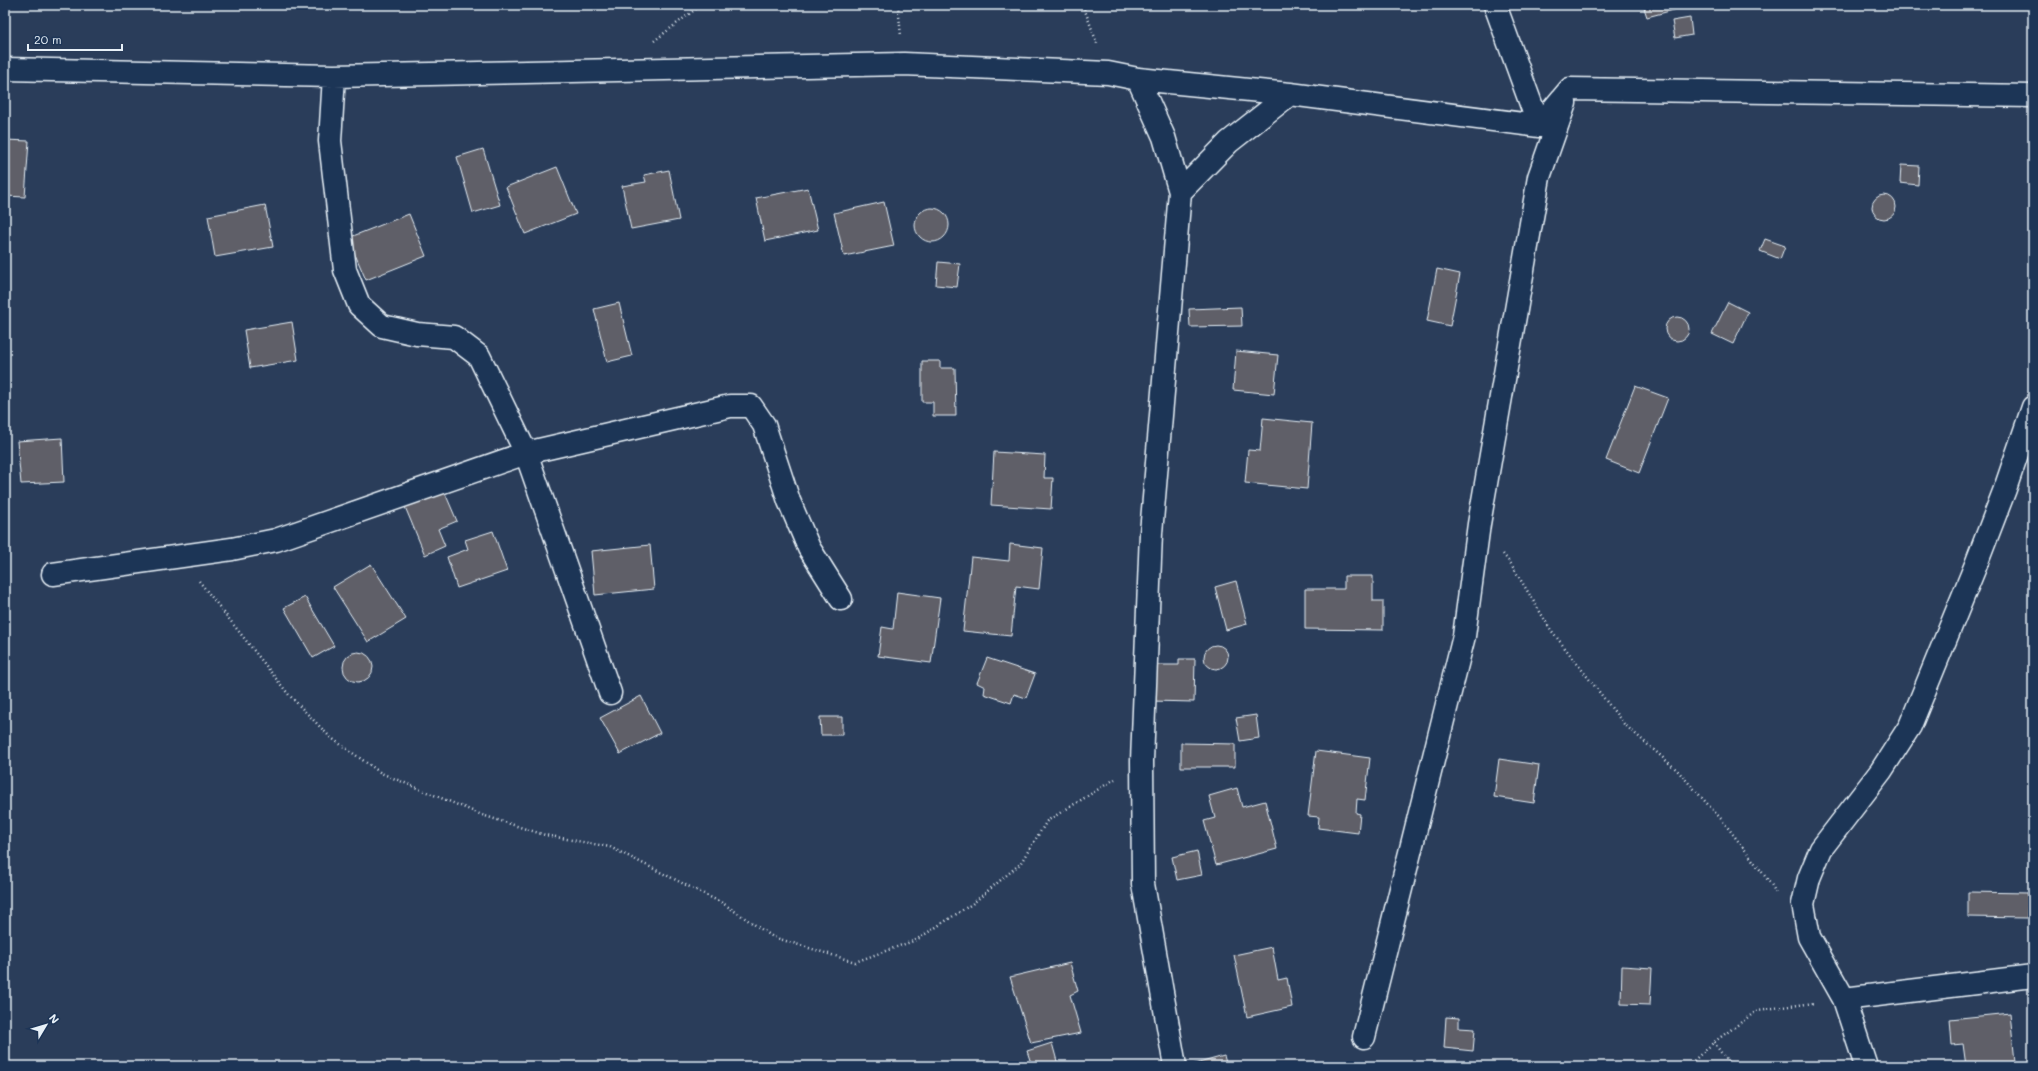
<svg xmlns="http://www.w3.org/2000/svg" width="2038" height="1071" viewBox="0 0 2038 1071" font-family="Mali,sans-serif">
<rect width="100%" height="100%" fill="#2a3d5a"/>
<filter id="ink" filterUnits="userSpaceOnUse"><feTurbulence type="fractalNoise" baseFrequency=".025" numOctaves="2"/><feDisplacementMap in="SourceGraphic" scale="8" xChannelSelector="R" yChannelSelector="G"/><feConvolveMatrix kernelMatrix="1 2 1 2 8 2 1 2 1" color-interpolation-filters="sRGB"/></filter>
<g filter="url(#ink)">
<path fill="#5e5f68" stroke="#e8f1f8" d="M 1643,5 L 1685,5 L 1685,7 L 1647,17 Z
M 1690,18 L 1692,35 L 1675,38 L 1672,21 Z
M 5,140 L 29,141 L 25,197 L 5,196 Z
M 483,149 L 500,205 L 473,213 L 457,157 Z
M 1901,165 L 1919,166 L 1918,185 L 1900,183 Z
M 557,167 L 576,214 L 525,234 L 506,187 Z
M 669,170 L 679,220 L 631,229 L 622,186 L 646,182 L 644,175 Z
M 808,188 L 818,230 L 765,241 L 756,198 Z
M1872 207a12 12 0 1 1 24 0a12 12 0 1 1-24 0Z
M 884,202 L 894,246 L 844,256 L 834,213 Z
M 265,205 L 273,247 L 215,257 L 208,216 Z
M915 225a17 17 0 1 1 34 0a17 17 0 1 1-34 0Z
M 409,214 L 426,256 L 366,280 L 348,238 Z
M 1765,239 L 1785,246 L 1780,259 L 1760,251 Z
M 938,262 L 960,264 L 957,287 L 936,285 Z
M 1437,269 L 1460,274 L 1450,326 L 1427,321 Z
M 1728,302 L 1748,312 L 1733,344 L 1712,334 Z
M 619,303 L 632,356 L 607,362 L 594,309 Z
M 1241,307 L 1242,326 L 1190,327 L 1189,309 Z
M1665 329a12 12 0 1 1 24 0a12 12 0 1 1-24 0Z
M 292,322 L 298,360 L 250,368 L 244,330 Z
M 1236,351 L 1278,355 L 1274,394 L 1233,390 Z
M 922,361 L 940,361 L 940,368 L 955,368 L 956,416 L 933,416 L 933,402 L 922,402 Z
M 1635,386 L 1668,398 L 1639,473 L 1606,460 Z
M 1263,418 L 1312,423 L 1307,489 L 1245,483 L 1248,450 L 1260,451 Z
M 62,438 L 64,482 L 21,484 L 17,441 Z
M 994,452 L 1045,455 L 1044,478 L 1053,478 L 1051,509 L 991,505 Z
M 442,486 L 457,521 L 438,529 L 445,546 L 425,555 L 403,502 Z
M 493,531 L 507,571 L 457,588 L 447,557 L 468,549 L 465,540 Z
M 1010,544 L 1043,548 L 1039,589 L 1016,586 L 1011,636 L 963,631 L 971,557 L 1009,561 Z
M 650,545 L 654,589 L 595,595 L 591,551 Z
M 371,564 L 406,619 L 368,642 L 333,587 Z
M 1344,576 L 1373,576 L 1373,601 L 1383,601 L 1383,630 L 1305,629 L 1305,589 L 1344,589 Z
M 1236,581 L 1247,624 L 1226,630 L 1215,587 Z
M 897,592 L 940,598 L 931,663 L 878,656 L 882,627 L 893,629 Z
M 305,597 L 334,646 L 313,658 L 284,608 Z
M1204 657a12 12 0 1 1 24 0a12 12 0 1 1-24 0Z
M343 667a15 15 0 1 1 30 0a15 15 0 1 1-30 0Z
M 987,658 L 1035,674 L 1026,698 L 1014,694 L 1011,703 L 984,694 L 985,687 L 977,683 Z
M 1179,659 L 1195,659 L 1194,702 L 1151,701 L 1151,665 L 1179,665 Z
M 641,696 L 660,733 L 620,754 L 600,718 Z
M 1256,715 L 1259,738 L 1240,741 L 1236,718 Z
M 820,717 L 842,717 L 842,735 L 821,735 Z
M 1181,743 L 1235,744 L 1235,767 L 1181,767 Z
M 1316,751 L 1370,758 L 1365,800 L 1357,799 L 1356,813 L 1360,814 L 1358,833 L 1318,828 L 1319,817 L 1308,816 Z
M 1499,759 L 1539,765 L 1534,803 L 1494,797 Z
M 1237,788 L 1242,807 L 1265,801 L 1277,849 L 1216,865 L 1204,821 L 1215,818 L 1209,796 Z
M 1197,851 L 1202,875 L 1177,880 L 1172,857 Z
M 1968,892 L 2028,893 L 2027,918 L 1968,917 Z
M 1272,947 L 1278,980 L 1287,978 L 1292,1007 L 1247,1017 L 1234,955 Z
M 1070,963 L 1078,991 L 1070,995 L 1081,1033 L 1031,1043 L 1010,977 Z
M 1622,966 L 1652,968 L 1650,1005 L 1621,1004 Z
M 2010,1013 L 2015,1062 L 1966,1066 L 1963,1044 L 1952,1045 L 1950,1019 Z
M 1446,1017 L 1459,1018 L 1459,1028 L 1475,1029 L 1473,1051 L 1444,1048 Z
M 1052,1043 L 1058,1065 L 1032,1066 L 1027,1051 Z
M 1224,1056 L 1227,1066 L 1188,1066 Z"/>
<g fill="none" stroke-linecap="round" stroke-linejoin="round">
<defs>
<path id="minor" d="M 1495,5 L 1539,126
M 5,69 L 334,76 L 904,64 L 1108,73 L 1138,79 L 1290,94 L 1539,126 L 1570,89 L 2033,96
M 334,76 L 330,141 L 345,270 L 359,305 L 382,326 L 417,334 L 454,337 L 479,356 L 526,453 L 610,693
M 1138,79 L 1164,137 L 1180,192 L 1151,533 L 1142,761 L 1143,884 L 1175,1066
M 1180,192 L 1229,142 L 1290,94
M 53,574 L 232,549 L 276,540 L 526,453 L 730,406 L 751,406 L 764,425 L 789,501 L 809,548 L 841,599
M 1844,999 L 2033,976
M 1364,1037 L 1464,636 L 1479,524 L 1539,177 L 1565,103
M 1866,1066 L 1844,999 L 1809,937 L 1803,904 L 1809,878 L 1821,849 L 1881,771 L 1910,726 L 1975,567 L 2005,489 L 2033,407"/>
</defs>
<use href="#minor" stroke="#e8f1f8" stroke-width="25"/>
<path stroke="#e8f1f8" stroke-width="2.5" stroke-dasharray="1 3" stroke-linecap="butt" d="M 898,5 L 901,36
M 1083,5 L 1098,46
M 654,41 L 701,5
M 1503,554 L 1511,564 L 1551,630 L 1624,724 L 1677,770 L 1722,820 L 1771,884 L 1777,895
M 199,581 L 289,695 L 330,737 L 381,773 L 482,815 L 545,835 L 610,847 L 724,904 L 773,937 L 855,962 L 916,940 L 972,904 L 1020,864 L 1047,821 L 1115,779
M 1714,1042 L 1730,1066
M 1688,1066 L 1714,1042 L 1758,1010 L 1814,1003"/>
<use href="#minor" stroke="#1d3557" stroke-width="22"/>
</g>
</g>
<rect width="2038" height="1071" fill="none" stroke="#1d3557" stroke-width="20"/>
<rect x="10" y="10" width="2018" height="1051" fill="none" stroke="#e8f1f8" stroke-width="1.5" filter="url(#ink)"/>
<g transform="translate(46 1025) rotate(52)" stroke="#1d3557" stroke-width="3" paint-order="stroke">
<path d="M0-3L7 15L0 10L-7 15Z" fill="#e8f1f8"/>
<text y="-6" font-size="11" font-weight="bold" text-anchor="middle" fill="#e8f1f8">N</text>
</g>
<path d="M28 44v6h94v-6" fill="none" stroke="#e8f1f8" stroke-width="2"/>
<text x="34" y="44" font-size="12" fill="#e8f1f8" stroke="#1d3557" stroke-width="3" paint-order="stroke">20 m</text>
</svg>
